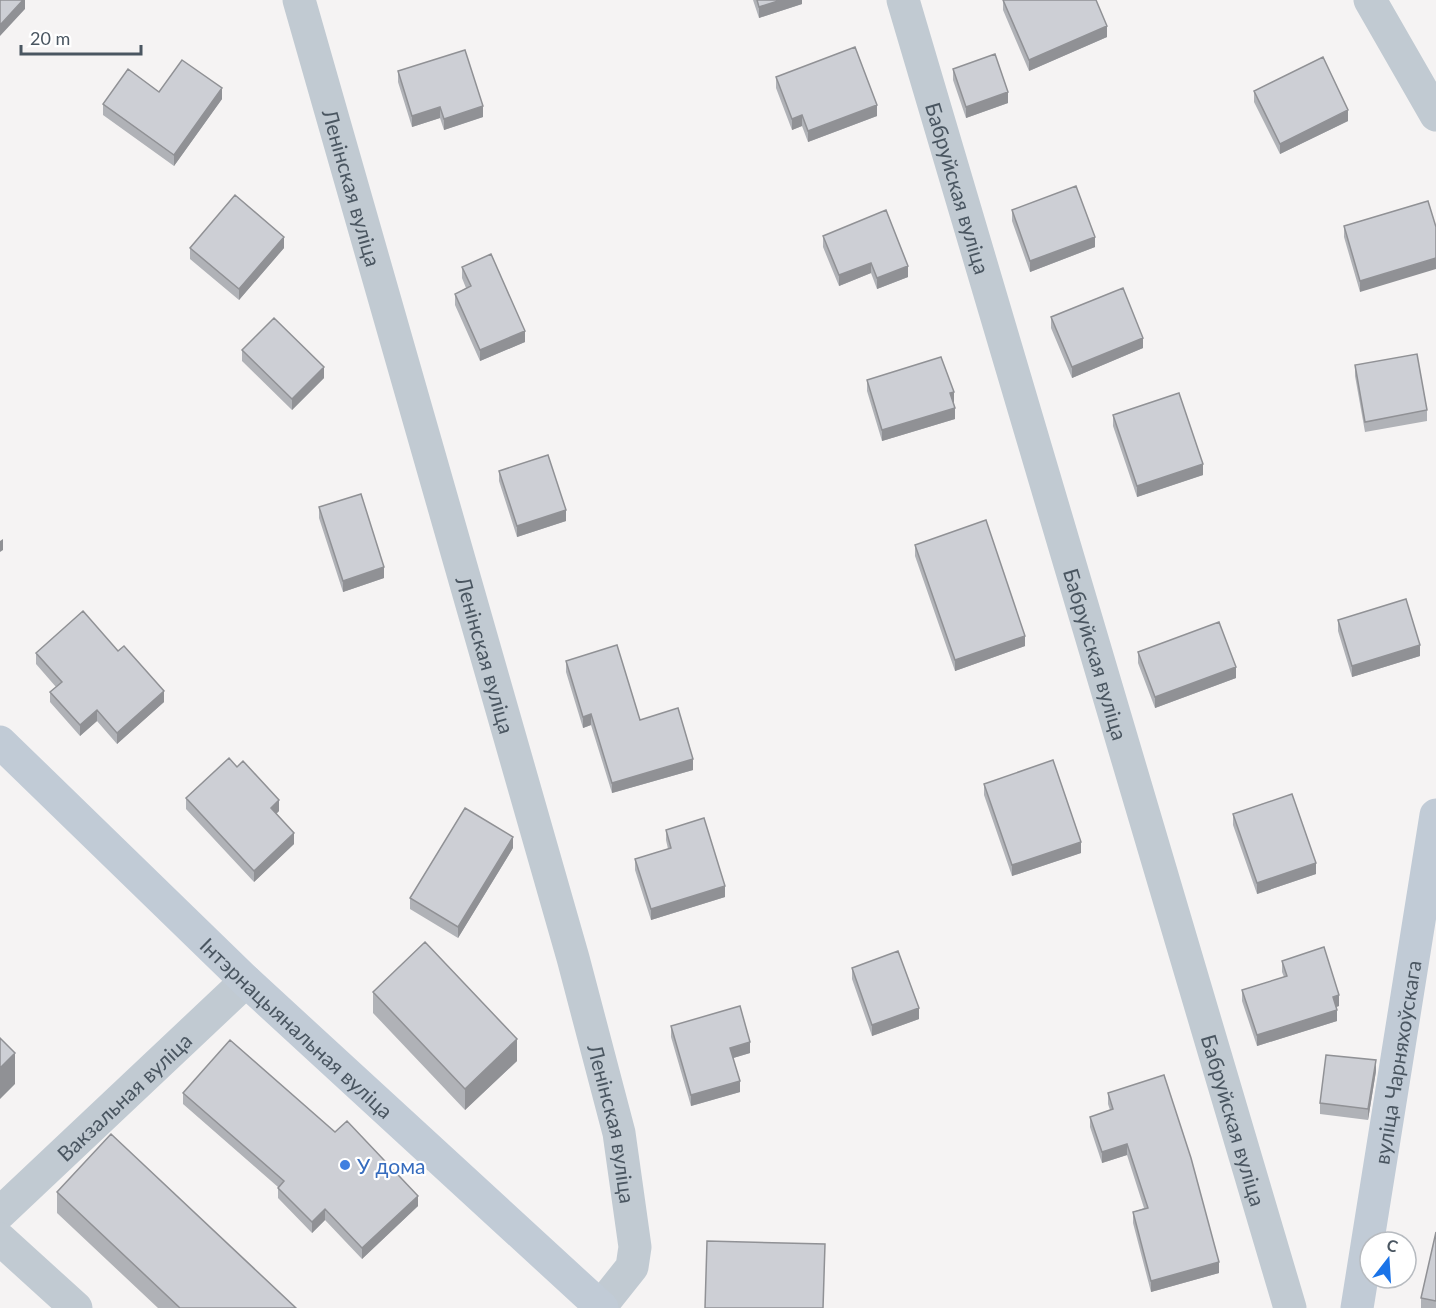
<svg xmlns="http://www.w3.org/2000/svg" width="1436" height="1308" viewBox="0 0 1436 1308" font-family="Lato,sans-serif">
<rect width="100%" height="100%" fill="#f5f3f3"/>
<g fill="none" stroke-linecap="round" stroke-linejoin="round">
<g stroke="#c1cad2" stroke-width="33">
<path id="s1" d="M 299,0 L 573,958 L 619,1133 L 635,1247 L 632,1267 L 601,1306"/>
<path id="s2" d="M 903,0 L 1290,1308"/>
<path d="M 1370,0 L 1436,115"/>
<path id="s3" d="M 0,1213 L 246,981"/>
<path d="M 0,1239 L 76,1308"/>
</g>
<g stroke="#c1cbd6" stroke-width="33">
<path id="s4" d="M 0,742 L 246,981 L 602,1308"/>
<path id="s5" d="M 1357,1308 L 1436,815"/>
</g>
</g>
<path fill="#b0b2b7" d="M 753,0 L 802,0 L 802,4 L 759,18 Z
M 1003,0 L 1107,37 L 1029,71 L 1003,10 Z
M 953,69 L 1008,103 L 966,118 L 953,80 Z
M 398,71 L 483,117 L 444,130 L 440,118 L 412,127 L 398,82 Z
M 776,77 L 877,116 L 808,142 L 802,126 L 792,130 L 776,88 Z
M 1254,91 L 1348,121 L 1280,154 L 1254,102 Z
M 159,92 L 222,99 L 174,166 L 103,115 L 103,104 Z
M 1428,201 L 1360,292 L 1344,237 L 1344,226 Z
M 1012,210 L 1095,247 L 1030,272 L 1012,221 Z
M 823,236 L 908,277 L 877,289 L 871,273 L 839,286 L 823,247 Z
M 190,248 L 284,248 L 239,300 L 190,259 Z
M 462,267 L 525,342 L 480,361 L 455,305 L 455,294 L 466,288 L 462,278 Z
M 1051,317 L 1143,348 L 1072,378 L 1051,328 Z
M 242,350 L 324,378 L 292,410 L 242,361 Z
M 1355,365 L 1427,410 L 1427,421 L 1365,432 L 1355,376 Z
M 867,380 L 954,403 L 955,419 L 882,441 L 867,391 Z
M 1113,415 L 1203,475 L 1137,497 L 1113,426 Z
M 499,471 L 566,521 L 517,537 L 499,481 Z
M 319,507 L 384,578 L 343,592 L 319,518 Z
M 915,545 L 1025,646 L 955,671 L 915,556 Z
M 1338,620 L 1420,656 L 1352,677 L 1338,631 Z
M 1138,652 L 1236,678 L 1155,708 L 1138,663 Z
M 36,653 L 164,702 L 117,744 L 97,721 L 80,736 L 50,702 L 50,692 L 56,687 L 36,664 Z
M 566,661 L 640,720 L 693,770 L 612,793 L 591,725 L 583,728 L 566,672 Z
M 984,784 L 1081,853 L 1012,876 L 984,795 Z
M 186,798 L 279,811 L 276,814 L 294,844 L 254,882 L 186,809 Z
M 1233,814 L 1316,874 L 1257,894 L 1233,825 Z
M 666,830 L 725,897 L 651,920 L 635,870 L 635,859 L 668,849 L 666,840 Z
M 513,848 L 458,938 L 410,909 L 410,898 Z
M 1282,961 L 1339,1006 L 1336,1007 L 1337,1021 L 1257,1046 L 1242,1001 L 1242,990 L 1284,977 L 1282,972 Z
M 852,968 L 919,1019 L 872,1036 L 852,979 Z
M 373,992 L 517,1061 L 465,1110 L 373,1013 Z
M 671,1026 L 750,1053 L 733,1058 L 740,1092 L 691,1106 L 671,1037 Z
M 1376,1071 L 1368,1120 L 1320,1114 L 1320,1103 Z
M 183,1093 L 418,1206 L 362,1259 L 325,1220 L 312,1233 L 278,1198 L 278,1187 L 183,1104 Z
M 1108,1093 L 1219,1273 L 1151,1292 L 1133,1223 L 1133,1212 L 1144,1208 L 1127,1155 L 1102,1163 L 1090,1127 L 1090,1117 L 1110,1110 L 1108,1104 Z
M 57,1192 L 296,1308 L 158,1308 L 57,1213 Z
M 1436,1232 L 1436,1308 L 1421,1308 L 1421,1298 Z"/>
<path fill="#909195" d="M 23,0 L 25,0 L 25,9 L 0,36 L 0,25 Z
M 781,0 L 802,0 L 802,4 L 759,18 L 759,7 Z
M 1107,26 L 1107,37 L 1029,71 L 1029,60 Z
M 222,88 L 222,99 L 174,166 L 174,155 Z
M 1008,92 L 1008,103 L 966,118 L 966,107 Z
M 877,105 L 877,116 L 808,142 L 808,131 Z
M 483,106 L 483,117 L 444,130 L 444,119 Z
M 440,107 L 440,118 L 412,127 L 412,116 Z
M 1348,110 L 1348,121 L 1280,154 L 1280,144 Z
M 802,115 L 802,126 L 792,130 L 792,119 Z
M 284,237 L 284,248 L 239,300 L 239,289 Z
M 1095,237 L 1095,247 L 1030,272 L 1030,261 Z
M 1436,258 L 1436,269 L 1360,292 L 1360,281 Z
M 871,263 L 871,273 L 839,286 L 839,275 Z
M 908,266 L 908,277 L 877,289 L 877,278 Z
M 525,331 L 525,342 L 480,361 L 480,350 Z
M 1143,338 L 1143,348 L 1072,378 L 1072,367 Z
M 324,367 L 324,378 L 292,410 L 292,399 Z
M 954,392 L 954,403 L 950,404 L 950,393 Z
M 955,408 L 955,419 L 882,441 L 882,430 Z
M 1203,464 L 1203,475 L 1137,497 L 1137,486 Z
M 566,510 L 566,521 L 517,537 L 517,526 Z
M 3,539 L 3,550 L 0,552 L 0,541 Z
M 384,567 L 384,578 L 343,592 L 343,581 Z
M 1025,636 L 1025,646 L 955,671 L 955,660 Z
M 1420,645 L 1420,656 L 1352,677 L 1352,666 Z
M 1236,667 L 1236,678 L 1155,708 L 1155,697 Z
M 164,691 L 164,702 L 117,744 L 117,733 Z
M 97,710 L 97,721 L 80,736 L 80,725 Z
M 591,714 L 591,725 L 583,728 L 583,717 Z
M 693,759 L 693,770 L 612,793 L 612,783 Z
M 279,800 L 279,811 L 271,819 L 271,808 Z
M 294,833 L 294,844 L 254,882 L 254,871 Z
M 513,837 L 513,848 L 458,938 L 458,927 Z
M 1081,842 L 1081,853 L 1012,876 L 1012,865 Z
M 1316,863 L 1316,874 L 1257,894 L 1257,883 Z
M 725,886 L 725,897 L 651,920 L 651,909 Z
M 1339,995 L 1339,1006 L 1333,1008 L 1333,997 Z
M 919,1008 L 919,1019 L 872,1036 L 872,1025 Z
M 1337,1010 L 1337,1021 L 1257,1046 L 1257,1035 Z
M 517,1039 L 517,1061 L 465,1110 L 465,1089 Z
M 750,1042 L 750,1053 L 730,1059 L 730,1048 Z
M 15,1053 L 15,1084 L 0,1099 L 0,1068 Z
M 1376,1060 L 1376,1071 L 1368,1120 L 1368,1109 Z
M 740,1081 L 740,1092 L 691,1106 L 691,1095 Z
M 1127,1144 L 1127,1155 L 1102,1163 L 1102,1152 Z
M 418,1196 L 418,1206 L 362,1259 L 362,1248 Z
M 325,1209 L 325,1220 L 312,1233 L 312,1222 Z
M 1219,1262 L 1219,1273 L 1151,1292 L 1151,1281 Z"/>
<path fill="#cdcfd5" stroke="#909195" stroke-width="1.5" d="M 0,0 L 23,0 L 0,25 Z
M 757,0 L 781,0 L 759,7 Z
M 1003,0 L 1096,0 L 1107,26 L 1029,60 Z
M 855,47 L 877,105 L 808,131 L 802,115 L 792,119 L 776,77 Z
M 465,50 L 483,106 L 444,119 L 440,107 L 412,116 L 398,71 Z
M 995,54 L 1008,92 L 966,107 L 953,69 Z
M 1323,57 L 1348,110 L 1280,144 L 1254,91 Z
M 182,60 L 222,88 L 174,155 L 103,104 L 128,69 L 159,92 Z
M 1076,186 L 1095,237 L 1030,261 L 1012,210 Z
M 235,195 L 284,237 L 239,289 L 190,248 Z
M 1428,201 L 1436,227 L 1436,258 L 1360,281 L 1344,226 Z
M 886,210 L 908,266 L 877,278 L 871,263 L 839,275 L 823,236 Z
M 491,254 L 525,331 L 480,350 L 455,294 L 471,286 L 462,267 Z
M 1123,288 L 1143,338 L 1072,367 L 1051,317 Z
M 274,318 L 324,367 L 292,399 L 242,350 Z
M 1417,354 L 1427,410 L 1365,422 L 1355,365 Z
M 941,357 L 954,392 L 950,393 L 955,408 L 882,430 L 867,380 Z
M 1179,393 L 1203,464 L 1137,486 L 1113,415 Z
M 548,455 L 566,510 L 517,526 L 499,471 Z
M 361,494 L 384,567 L 343,581 L 319,507 Z
M 986,520 L 1025,636 L 955,660 L 915,545 Z
M 1406,599 L 1420,645 L 1352,666 L 1338,620 Z
M 83,611 L 118,651 L 124,646 L 164,691 L 117,733 L 97,710 L 80,725 L 50,692 L 62,682 L 36,653 Z
M 1219,622 L 1236,667 L 1155,697 L 1138,652 Z
M 617,645 L 640,720 L 678,708 L 693,759 L 612,783 L 591,714 L 583,717 L 566,661 Z
M 229,758 L 237,767 L 243,761 L 279,800 L 271,808 L 294,833 L 254,871 L 186,798 Z
M 1053,760 L 1081,842 L 1012,865 L 984,784 Z
M 1292,794 L 1316,863 L 1257,883 L 1233,814 Z
M 465,808 L 513,837 L 458,927 L 410,898 Z
M 704,818 L 725,886 L 651,909 L 635,859 L 671,848 L 666,830 Z
M 425,942 L 517,1039 L 465,1089 L 373,992 Z
M 1324,947 L 1339,995 L 1333,997 L 1337,1010 L 1257,1035 L 1242,990 L 1287,976 L 1282,961 Z
M 898,951 L 919,1008 L 872,1025 L 852,968 Z
M 740,1006 L 750,1042 L 730,1048 L 740,1081 L 691,1095 L 671,1026 Z
M 0,1038 L 15,1053 L 0,1068 Z
M 230,1040 L 335,1132 L 347,1121 L 418,1196 L 362,1248 L 325,1209 L 312,1222 L 278,1188 L 284,1181 L 183,1093 Z
M 1326,1055 L 1376,1060 L 1368,1109 L 1320,1103 Z
M 1164,1075 L 1191,1158 L 1219,1262 L 1151,1281 L 1133,1212 L 1148,1208 L 1127,1144 L 1102,1152 L 1090,1117 L 1113,1109 L 1108,1093 Z
M 111,1134 L 296,1308 L 180,1308 L 57,1192 Z
M 1436,1232 L 1436,1301 L 1421,1298 Z
M 707,1241 L 825,1244 L 823,1308 L 705,1308 Z"/>
<circle fill="#3f7fe0" stroke="#fff" stroke-width="2" cx="345" cy="1165" r="6"/>
<g text-anchor="middle" dominant-baseline="central" stroke-width="4.5" stroke-linejoin="round" paint-order="stroke">
<g font-size="21" fill="#4a5661" stroke="#fff">
<text stroke="none"><textPath href="#s1" startOffset="195">Ленінская вуліца</textPath></text>
<text stroke="none"><textPath href="#s2" startOffset="196">Бабруйская вуліца</textPath></text>
<text stroke="none"><textPath href="#s2" startOffset="682">Бабруйская вуліца</textPath></text>
<text stroke="none"><textPath href="#s1" startOffset="681">Ленінская вуліца</textPath></text>
<text stroke="none"><textPath href="#s4" startOffset="412">Інтэрнацыянальная вуліца</textPath></text>
<text stroke="none"><textPath href="#s5" startOffset="249">вуліца Чарняхоўскага</textPath></text>
<text stroke="none"><textPath href="#s3" startOffset="170">Вакзальная вуліца</textPath></text>
<text stroke="none"><textPath href="#s2" startOffset="1168">Бабруйская вуліца</textPath></text>
<text stroke="none"><textPath href="#s1" startOffset="1167">Ленінская вуліца</textPath></text>
</g>
<g font-size="21" fill="#366cbe" stroke="#fff" text-anchor="start">
<text x="357" y="1165">У дома</text>
</g>
</g>
<g transform="translate(1388 1260) rotate(17)"><circle r="28" fill="#ffffff" stroke="#b7bbc0" stroke-width="1.5"/>
<path d="M0-4.5L10 22L0 15L-10 22Z" fill="#1a73e8"/>
<text y="-9" font-size="16" font-weight="bold" text-anchor="middle" fill="#4a5661">С</text>
</g>
<path d="M21 45v9h120v-9" fill="none" stroke="#4a5661" stroke-width="3"/>
<text x="30" y="45" font-size="18" fill="#4a5661" stroke="#ffffff" stroke-width="4.5" paint-order="stroke">20 m</text>
</svg>
